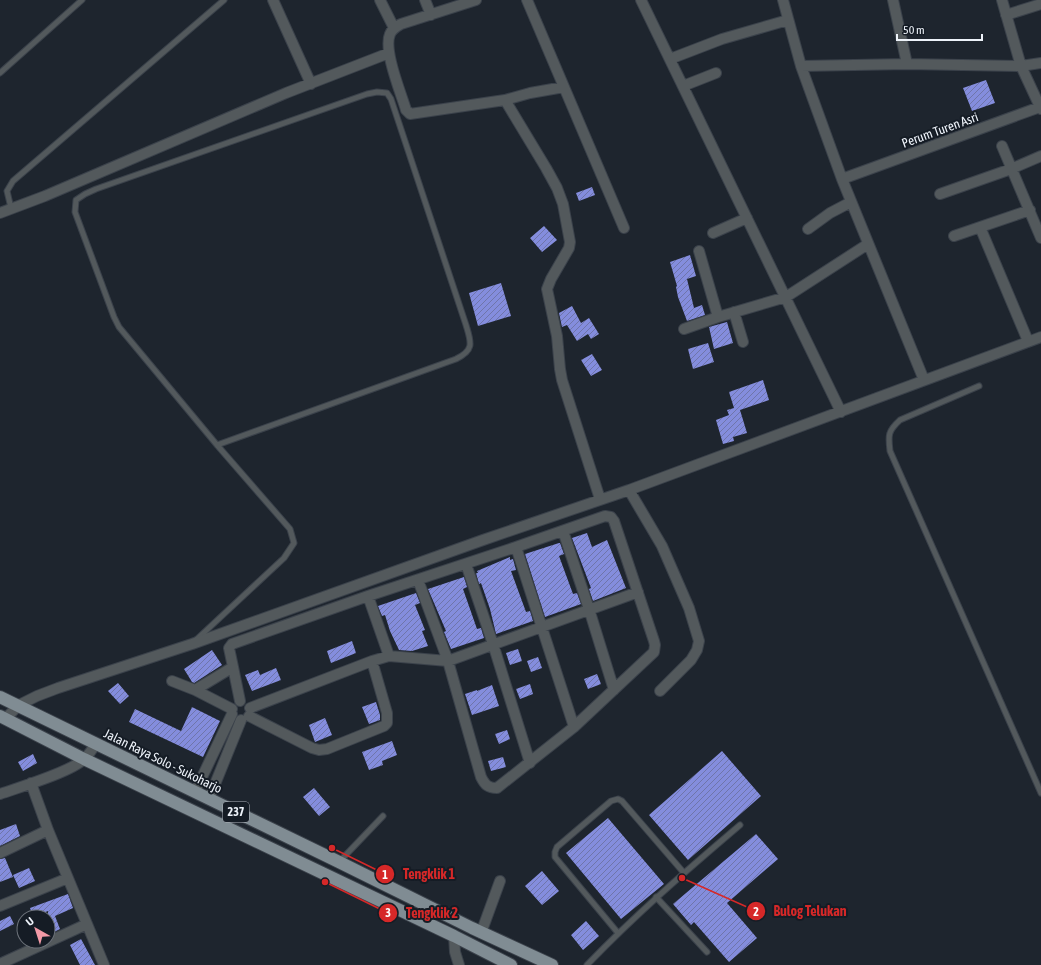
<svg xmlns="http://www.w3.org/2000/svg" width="1041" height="965" viewBox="0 0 1041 965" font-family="'Asap Condensed',sans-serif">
<defs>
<pattern id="building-hatch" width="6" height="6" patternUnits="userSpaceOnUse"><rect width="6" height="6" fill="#848ddd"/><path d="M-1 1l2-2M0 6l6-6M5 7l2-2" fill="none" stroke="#6f75aa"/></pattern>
</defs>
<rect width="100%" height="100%" fill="#1e252e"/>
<path fill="url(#building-hatch)" d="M 986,80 L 995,103 L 972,111 L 963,88 Z
M 592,187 L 595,195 L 579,201 L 576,193 Z
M 544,226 L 557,240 L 542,252 L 530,238 Z
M 690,255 L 696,276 L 687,279 L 694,308 L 702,305 L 705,315 L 687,321 L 678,297 L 676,287 L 677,286 L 670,262 Z
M 501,283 L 511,316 L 478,326 L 469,293 Z
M 572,306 L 581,323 L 589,318 L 599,334 L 591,339 L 588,334 L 577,341 L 567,325 L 562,327 L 559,313 Z
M 727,322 L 733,343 L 714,349 L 709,327 Z
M 708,343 L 714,362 L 693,369 L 688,349 Z
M 592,354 L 602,370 L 591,376 L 581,360 Z
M 763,380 L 769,400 L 740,410 L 747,433 L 733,437 L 734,441 L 723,444 L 716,420 L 729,415 L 727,410 L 734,408 L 729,392 Z
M 587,533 L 592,547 L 607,540 L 626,588 L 593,601 L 589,589 L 591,588 L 572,538 Z
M 559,543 L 560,543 L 564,554 L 559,556 L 573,594 L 577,593 L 581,604 L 545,617 L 525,554 Z
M 510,557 L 510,560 L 513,559 L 516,570 L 511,571 L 526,612 L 530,611 L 533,621 L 496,634 L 490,609 L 481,583 L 479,584 L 476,573 L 478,573 L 477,571 Z
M 464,577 L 467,587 L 463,589 L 477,629 L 481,628 L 484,638 L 451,649 L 444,632 L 446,631 L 428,589 Z
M 416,593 L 420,603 L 415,605 L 425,630 L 422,631 L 428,646 L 412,651 L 399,650 L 390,631 L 385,615 L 382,616 L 378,606 Z
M 352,641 L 356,653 L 331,663 L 327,651 Z
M 518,649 L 522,661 L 510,665 L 506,653 Z
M 212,650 L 222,665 L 194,683 L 192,682 L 184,669 Z
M 538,657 L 542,668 L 531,672 L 527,661 Z
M 276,668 L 281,680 L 252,691 L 245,675 L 258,670 L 260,675 Z
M 597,674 L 601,684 L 588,689 L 584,679 Z
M 118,683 L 129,696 L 120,704 L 108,691 Z
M 530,684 L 533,694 L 520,699 L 516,689 Z
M 492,685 L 499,706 L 472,715 L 465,694 L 477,690 L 477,691 Z
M 376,702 L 380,715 L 380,720 L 369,724 L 362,707 Z
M 192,707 L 220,721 L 203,757 L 129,722 L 135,709 L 181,731 Z
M 325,718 L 332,735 L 315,742 L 309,725 Z
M 507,730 L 510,739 L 499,744 L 495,734 Z
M 392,741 L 397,755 L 382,761 L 383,765 L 369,770 L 362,752 Z
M 722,751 L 761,796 L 688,860 L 649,815 Z
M 33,754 L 37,763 L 23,771 L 18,762 Z
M 503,757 L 506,767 L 491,771 L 488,761 Z
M 314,788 L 330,807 L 319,816 L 303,797 Z
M 608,818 L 664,884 L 621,919 L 566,853 Z
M 16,824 L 20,836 L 0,846 L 0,830 Z
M 756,834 L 778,859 L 727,903 L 757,938 L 729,962 L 694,922 L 691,925 L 673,904 Z
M 5,858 L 13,877 L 0,882 L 0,859 Z
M 29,868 L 35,881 L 19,888 L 13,875 Z
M 542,871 L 559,891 L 542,905 L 525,886 Z
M 68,894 L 73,908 L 55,916 L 60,929 L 48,935 L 48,911 L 33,917 L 30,908 Z
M 10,916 L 14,924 L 0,931 L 0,921 Z
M 586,921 L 599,936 L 583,950 L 571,935 Z
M 81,939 L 95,965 L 80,965 L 70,945 Z"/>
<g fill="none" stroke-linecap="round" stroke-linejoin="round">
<defs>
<path id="lane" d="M 0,73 L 82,0
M 11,208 L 7,191 L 13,181 L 224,0
M 979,386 L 900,420 C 888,431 888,435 890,451 L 1041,793
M 196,640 L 284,558 L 294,543 L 290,529 L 217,445 L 119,327 L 114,317 L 75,212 L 76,200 L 85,194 L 96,189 L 367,94 L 377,92 L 387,93 L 391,99 L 466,325 C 471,342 475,350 456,359 L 217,445
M 340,861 L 383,816
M 656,897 L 707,952
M 618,933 L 555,857 L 555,852 L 557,847 L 611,801 L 618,799 L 622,801 L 684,873
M 587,965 C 635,915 687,870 740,825"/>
<path id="street" d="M 273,0 L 311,84
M 380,0 L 394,28
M 425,0 L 431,15
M 476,0 L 401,24 C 396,27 392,29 390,34 C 383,50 401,93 406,110 L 410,114 L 505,100 L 546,168 L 557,188 L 563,204 L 570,242 L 569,248 L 551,279 L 547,289 L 557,336 L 560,369 L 562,380 L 600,499
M 527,0 L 624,228
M 641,0 L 841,412
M 783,0 L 801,66 L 842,179 L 924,380
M 893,0 L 907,64
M 1002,0 L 1021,66 L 1041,109
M 1006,15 L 1041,4
M 670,59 L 722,39 L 788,20
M 801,66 L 907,64 L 1021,66 L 1041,63
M 683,86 L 716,73
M 505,100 L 530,93 L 564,87
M 1002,146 L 1041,238
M 842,179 L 1040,107
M 940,194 L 1011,169 L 1041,156
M 0,213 L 45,196 L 286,93 L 389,53
M 980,227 L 1028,341
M 808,229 L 830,213 L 851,202
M 713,233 L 747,218
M 954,236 L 1030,210
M 699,251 L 718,317
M 734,312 L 743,342
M 684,329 L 718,317 L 786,297 L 868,244
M 629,490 L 662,546 L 689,608 L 699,641 L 697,650 L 691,660 L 660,691
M 563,531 L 589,609 L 614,690
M 466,564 L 493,644 L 530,763
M 418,580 L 448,661 L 481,777 C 485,785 488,788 497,788 L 574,727 L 654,652 L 655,645 L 654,641 L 614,521 L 611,517 L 605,516 L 516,547 L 574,727
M 368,596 L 389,656
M 233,667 L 229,648 L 232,644 L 368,596 L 516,547
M 172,681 L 195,690 L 232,709
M 195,690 L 233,667 L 240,701
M 250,708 L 372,661 L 389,656 L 448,661 L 638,592
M 249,716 L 312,748 L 319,750 L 327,749 L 384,726 L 387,723 L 387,713 L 372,661
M 5,719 L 19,705 L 37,696 L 58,688 L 192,644 L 483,540 L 629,490 L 1041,337
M 31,783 L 48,830 L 104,965
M 195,792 L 232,714
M 0,794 C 20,787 71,772 84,759 C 89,755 92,749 96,744
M 209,799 L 241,720
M 0,853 L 48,830
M 0,906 L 68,878
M 481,933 L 500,881
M 454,936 L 455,952 L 459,965
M 2,963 L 87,924"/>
<path id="primary" d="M 0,697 L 339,862 L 472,928 L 552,965
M 0,716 L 84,759 L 454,936 L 511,965"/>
</defs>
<use href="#lane" stroke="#3b424b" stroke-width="7"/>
<use href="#street" stroke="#3b424b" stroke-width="12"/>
<use href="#primary" stroke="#3b424b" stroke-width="14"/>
<use href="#lane" stroke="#53595c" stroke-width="5"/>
<use href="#street" stroke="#53595c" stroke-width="10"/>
<use href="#primary" stroke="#808c93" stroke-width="12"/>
</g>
<g text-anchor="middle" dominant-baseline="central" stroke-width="4" stroke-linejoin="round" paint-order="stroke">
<rect fill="#151c25" stroke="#adb2ba" stroke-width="1" x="223" y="802" width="26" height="20" rx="3"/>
<g font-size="12" font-weight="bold" fill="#eef3fa">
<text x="236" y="812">237</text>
</g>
<g font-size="13" fill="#eef3fa" stroke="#151c25">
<text transform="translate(940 130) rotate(-20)">Perum Turen Asri</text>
<text transform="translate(163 761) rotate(26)">Jalan Raya Solo - Sukoharjo</text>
</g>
</g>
<path fill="none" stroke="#d62828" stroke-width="1.5" d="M332 848L385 874M682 878L756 911M325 882L388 913"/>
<g fill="#d62828" stroke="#151c25" stroke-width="1.5">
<circle cx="332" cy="848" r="4"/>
<circle cx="682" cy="878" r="4"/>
<circle cx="325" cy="882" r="4"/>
<circle cx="385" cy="874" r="10"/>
<circle cx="756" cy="911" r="10"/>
<circle cx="388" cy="913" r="10"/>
</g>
<g font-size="12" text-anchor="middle" font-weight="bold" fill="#fff">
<text x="385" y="879">1</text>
<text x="756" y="916">2</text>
<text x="388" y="917">3</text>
</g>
<g font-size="14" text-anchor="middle" font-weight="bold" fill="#d62828" stroke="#151c25" stroke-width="4" stroke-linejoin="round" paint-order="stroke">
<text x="429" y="879">Tengklik 1</text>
<text x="810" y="916">Bulog Telukan</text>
<text x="432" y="918">Tengklik 2</text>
</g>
<g transform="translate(36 929) rotate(321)"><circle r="19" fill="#151c25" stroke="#6c727a"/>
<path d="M0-3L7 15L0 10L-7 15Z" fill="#f39aa7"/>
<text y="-6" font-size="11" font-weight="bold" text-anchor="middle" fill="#eef3fa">U</text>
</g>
<path d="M897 34v6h85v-6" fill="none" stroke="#eef3fa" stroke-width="2"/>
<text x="903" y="34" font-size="12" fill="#eef3fa" stroke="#151c25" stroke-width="3" paint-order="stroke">50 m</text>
</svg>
